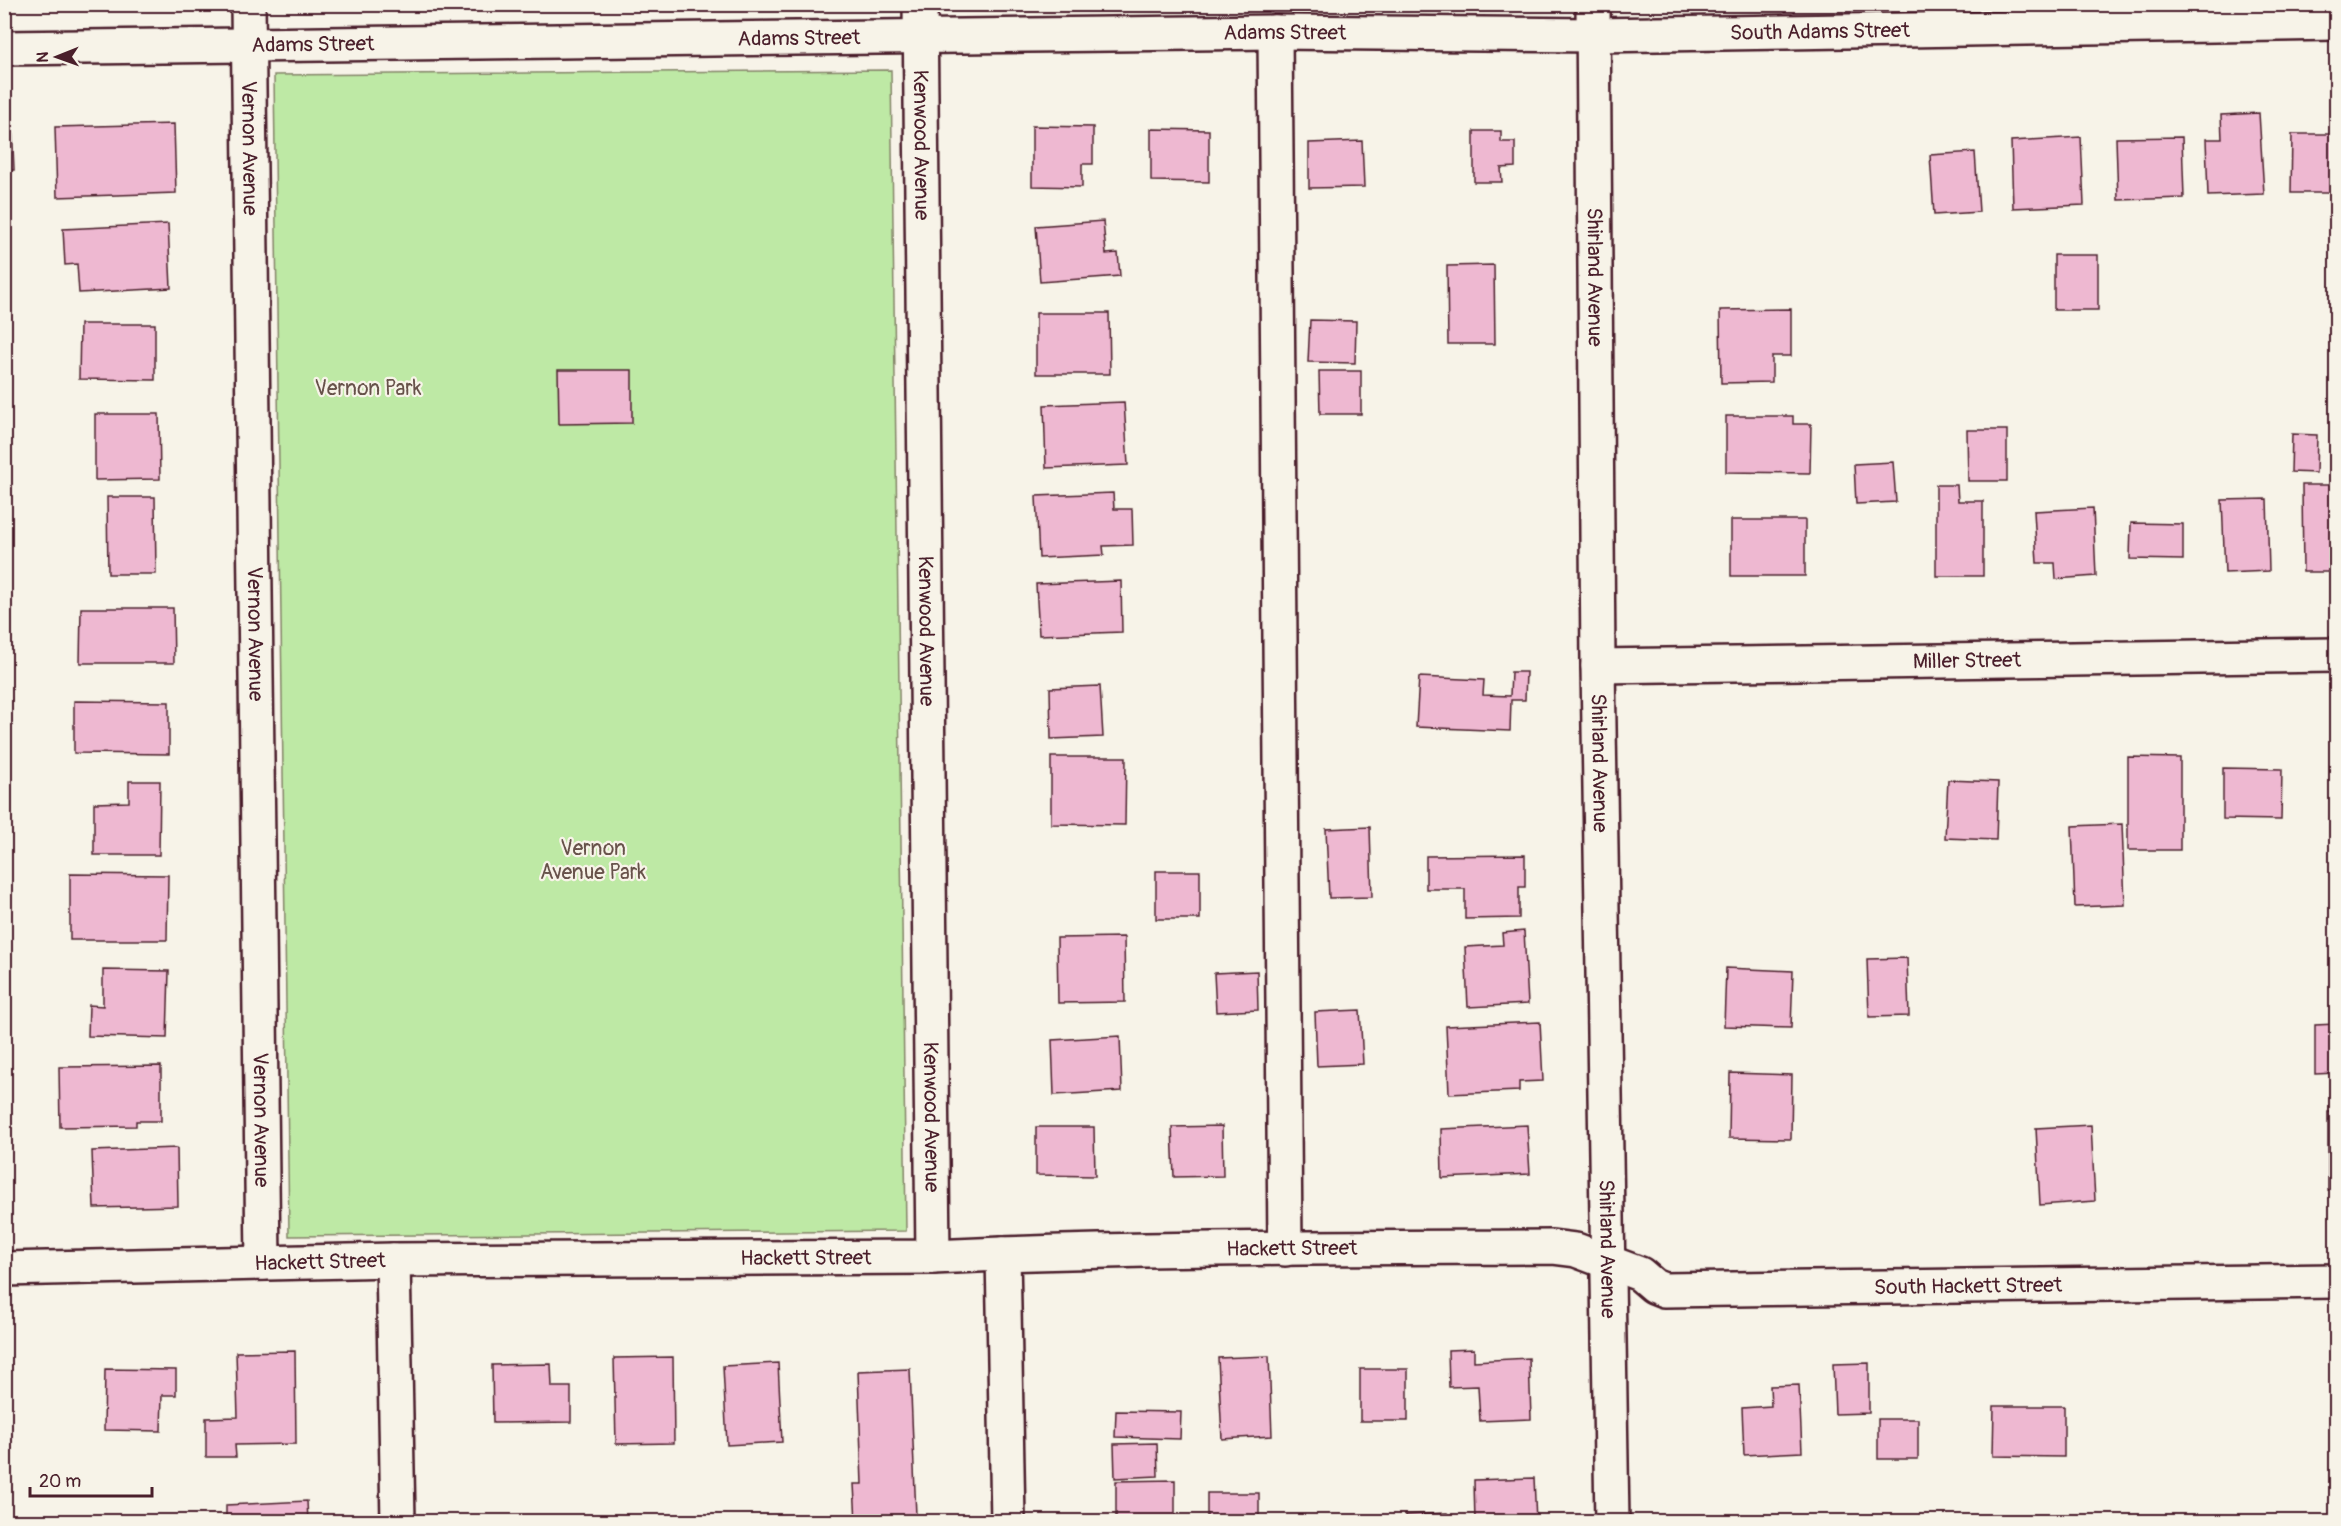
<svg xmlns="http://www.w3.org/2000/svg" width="2341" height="1526" viewBox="0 0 2341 1526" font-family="Pangolin,sans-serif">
<rect width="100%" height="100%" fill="#f7f3e8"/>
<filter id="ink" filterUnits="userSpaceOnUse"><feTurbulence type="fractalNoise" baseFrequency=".0167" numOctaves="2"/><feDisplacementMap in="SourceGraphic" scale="12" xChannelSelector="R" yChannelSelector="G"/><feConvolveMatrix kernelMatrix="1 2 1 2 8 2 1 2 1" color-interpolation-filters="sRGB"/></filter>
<g filter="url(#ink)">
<path fill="#bee9a5" stroke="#848468" stroke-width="1.5" d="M 891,70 L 906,1231 L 289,1236 L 274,75 Z"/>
<path fill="#eeb8d1" stroke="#4a1f2b" stroke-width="1.5" d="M 2259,113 L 2264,194 L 2208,196 L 2206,139 L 2222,139 L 2221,115 Z
M 4,123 L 12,123 L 14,170 L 4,170 Z
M 174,124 L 176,193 L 57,197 L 55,127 Z
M 1032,126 L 1093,127 L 1093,164 L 1082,164 L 1082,187 L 1032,186 Z
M 1151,129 L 1209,130 L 1209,182 L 1151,181 Z
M 1474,131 L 1501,131 L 1501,142 L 1515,142 L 1515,167 L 1501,168 L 1502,182 L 1474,182 Z
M 2292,134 L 2336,134 L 2336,193 L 2291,193 Z
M 2081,137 L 2084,205 L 2013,208 L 2011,141 Z
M 2182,137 L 2184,198 L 2118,200 L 2116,138 Z
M 1362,141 L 1364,187 L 1309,188 L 1309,143 Z
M 1975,152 L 1979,212 L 1934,215 L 1930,155 Z
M 1103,221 L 1106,254 L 1118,253 L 1120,276 L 1040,282 L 1036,226 Z
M 168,224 L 171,288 L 79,293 L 77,264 L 65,265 L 63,229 Z
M 2054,255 L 2098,255 L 2098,310 L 2054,310 Z
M 1494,265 L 1495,344 L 1448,344 L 1447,266 Z
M 1791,309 L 1791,356 L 1772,356 L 1772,382 L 1721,383 L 1720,310 Z
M 1036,313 L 1109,313 L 1110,374 L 1036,374 Z
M 1310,320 L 1356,321 L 1355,363 L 1308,362 Z
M 80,324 L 155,324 L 155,380 L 79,379 Z
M 558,370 L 632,370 L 632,423 L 559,424 Z
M 1319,371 L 1361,371 L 1361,414 L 1320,414 Z
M 1124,402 L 1128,465 L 1046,468 L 1044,405 Z
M 95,414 L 159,414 L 160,479 L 95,480 Z
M 1726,416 L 1793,416 L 1793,424 L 1811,424 L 1810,473 L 1726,472 Z
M 1967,430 L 2007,430 L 2007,481 L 1968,481 Z
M 2292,434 L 2317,435 L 2316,473 L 2291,472 Z
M 1893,462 L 1896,502 L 1856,504 L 1854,464 Z
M 1936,485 L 1957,485 L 1958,501 L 1983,501 L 1983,576 L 1936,576 Z
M 2302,485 L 2336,485 L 2336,572 L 2303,572 Z
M 1113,493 L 1114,509 L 1132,509 L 1133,545 L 1103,546 L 1104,555 L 1039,558 L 1036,496 Z
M 107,497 L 155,497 L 156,574 L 108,574 Z
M 2267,499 L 2269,571 L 2225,573 L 2222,500 Z
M 2093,508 L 2096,576 L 2056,579 L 2055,563 L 2037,563 L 2034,511 Z
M 1731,520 L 1805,520 L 1805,576 L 1731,576 Z
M 2131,523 L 2183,524 L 2183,560 L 2130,559 Z
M 1121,581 L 1122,632 L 1039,635 L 1036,584 Z
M 81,608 L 173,608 L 174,663 L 80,663 Z
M 1511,672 L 1526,672 L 1525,700 L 1511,700 L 1510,731 L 1416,727 L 1419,677 L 1484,680 L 1483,695 L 1510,696 Z
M 1100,686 L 1103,737 L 1051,739 L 1050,688 Z
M 74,701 L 169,702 L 169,754 L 74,753 Z
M 1051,757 L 1126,757 L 1125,825 L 1051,824 Z
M 2128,757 L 2180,758 L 2180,850 L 2128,850 Z
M 2223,768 L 2282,769 L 2281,820 L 2223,819 Z
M 1948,780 L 1998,782 L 1996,840 L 1945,838 Z
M 129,781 L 160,781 L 159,855 L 94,855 L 94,803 L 129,802 Z
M 2122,824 L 2125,905 L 2075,907 L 2072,826 Z
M 1370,827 L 1372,897 L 1329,898 L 1326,829 Z
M 1525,855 L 1525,887 L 1519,887 L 1519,918 L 1465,919 L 1465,889 L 1426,889 L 1426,856 Z
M 1156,871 L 1200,871 L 1200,919 L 1156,919 Z
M 70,874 L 168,875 L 167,940 L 70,940 Z
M 1524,931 L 1528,1004 L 1468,1007 L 1465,947 L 1503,945 L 1502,933 Z
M 1124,937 L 1125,1002 L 1058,1003 L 1057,938 Z
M 1907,958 L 1909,1016 L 1869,1017 L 1867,959 Z
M 1726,968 L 1793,971 L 1791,1028 L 1724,1026 Z
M 103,970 L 169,971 L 167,1038 L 88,1036 L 89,1005 L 103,1006 Z
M 1257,971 L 1258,1010 L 1216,1012 L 1214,973 Z
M 1360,1010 L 1363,1064 L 1317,1066 L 1315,1012 Z
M 1540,1022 L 1543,1081 L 1519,1082 L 1519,1091 L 1449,1094 L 1446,1026 Z
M 2336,1024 L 2336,1073 L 2315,1074 L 2315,1025 Z
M 1120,1036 L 1122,1091 L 1054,1095 L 1052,1040 Z
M 161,1066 L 161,1121 L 136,1121 L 136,1126 L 60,1127 L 59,1067 Z
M 1730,1073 L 1792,1075 L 1791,1139 L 1729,1138 Z
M 2328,1112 L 2336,1112 L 2336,1190 L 2328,1190 Z
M 1527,1125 L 1530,1174 L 1442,1178 L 1441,1129 Z
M 2091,1125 L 2095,1201 L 2040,1205 L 2036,1128 Z
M 1222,1126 L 1223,1176 L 1174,1177 L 1172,1127 Z
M 1036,1127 L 1094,1127 L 1095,1176 L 1036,1175 Z
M 177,1148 L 178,1206 L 94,1208 L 92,1151 Z
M 1474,1349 L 1474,1361 L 1529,1358 L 1531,1419 L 1480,1421 L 1478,1386 L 1449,1387 L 1448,1350 Z
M 295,1351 L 296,1444 L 235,1445 L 236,1457 L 206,1457 L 206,1418 L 238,1417 L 236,1352 Z
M 1269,1356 L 1272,1436 L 1222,1439 L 1218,1358 Z
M 673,1357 L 674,1443 L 616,1444 L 614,1358 Z
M 778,1363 L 782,1442 L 727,1445 L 723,1366 Z
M 1869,1363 L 1869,1413 L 1835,1414 L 1833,1364 Z
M 551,1364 L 552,1387 L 571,1387 L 571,1422 L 493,1423 L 492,1365 Z
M 105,1369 L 176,1370 L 176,1395 L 162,1395 L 161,1431 L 104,1430 Z
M 910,1369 L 916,1516 L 877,1517 L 877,1522 L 856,1522 L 854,1484 L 862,1484 L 858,1371 Z
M 1360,1369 L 1408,1369 L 1408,1421 L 1360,1421 Z
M 1799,1385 L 1802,1452 L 1744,1455 L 1742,1408 L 1771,1406 L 1770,1386 Z
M 1994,1406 L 2064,1406 L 2064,1457 L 1993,1456 Z
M 1116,1411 L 1181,1412 L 1180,1439 L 1115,1437 Z
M 1878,1419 L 1918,1419 L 1918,1459 L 1878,1459 Z
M 1157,1443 L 1158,1476 L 1115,1478 L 1114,1444 Z
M 1534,1478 L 1536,1522 L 1475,1522 L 1474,1480 Z
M 1175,1480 L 1175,1522 L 1116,1522 L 1116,1481 Z
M 1207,1493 L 1259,1493 L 1259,1522 L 1207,1522 Z
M 307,1501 L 308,1522 L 226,1522 L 226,1505 Z
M 1447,1513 L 1447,1522 L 1406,1522 L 1406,1515 Z"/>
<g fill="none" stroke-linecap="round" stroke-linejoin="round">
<defs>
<g id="minor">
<path id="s1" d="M 248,4 L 263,1263"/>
<path id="s2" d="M 920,4 L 933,1257"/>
<path id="s3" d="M 1593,4 L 1598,666 L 1612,1522"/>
<path d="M 1275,32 L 1285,1249"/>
<path id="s4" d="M 4,48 L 1275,32 L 1594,35 L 2336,23"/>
<path id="s5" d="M 1598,666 L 2336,655"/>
<path d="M 1003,1254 L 1008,1522"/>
<path d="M 393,1260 L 398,1522"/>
<path id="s6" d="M 4,1269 L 393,1260 L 933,1257 C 1139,1247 1346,1248 1552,1247 L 1576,1250 L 1640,1274 L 1654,1286 L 1664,1290 L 2336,1281"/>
</g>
</defs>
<use href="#minor" stroke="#4a1f2b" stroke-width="38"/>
<use href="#minor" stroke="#f7f3e8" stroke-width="33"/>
</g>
</g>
<g text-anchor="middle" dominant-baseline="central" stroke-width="4.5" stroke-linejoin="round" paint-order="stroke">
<g font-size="21" fill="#4a1f2b" stroke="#f7f3e8">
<text stroke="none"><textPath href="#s4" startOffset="1816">South Adams Street</textPath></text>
<text stroke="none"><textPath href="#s4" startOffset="1281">Adams Street</textPath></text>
<text stroke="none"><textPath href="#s4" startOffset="795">Adams Street</textPath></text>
<text stroke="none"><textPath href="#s4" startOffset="309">Adams Street</textPath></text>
<text stroke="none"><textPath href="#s2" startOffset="141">Kenwood Avenue</textPath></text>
<text stroke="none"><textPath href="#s1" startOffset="144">Vernon Avenue</textPath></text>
<text stroke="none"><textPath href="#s3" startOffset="273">Shirland Avenue</textPath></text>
<text stroke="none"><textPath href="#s2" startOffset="627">Kenwood Avenue</textPath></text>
<text stroke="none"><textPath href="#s1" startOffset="630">Vernon Avenue</textPath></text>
<text stroke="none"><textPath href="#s5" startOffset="369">Miller Street</textPath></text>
<text stroke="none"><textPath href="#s3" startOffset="759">Shirland Avenue</textPath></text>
<text stroke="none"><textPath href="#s2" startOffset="1113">Kenwood Avenue</textPath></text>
<text stroke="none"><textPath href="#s1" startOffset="1116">Vernon Avenue</textPath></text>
<text stroke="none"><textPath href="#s6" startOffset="1288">Hackett Street</textPath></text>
<text stroke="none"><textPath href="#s3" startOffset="1245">Shirland Avenue</textPath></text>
<text stroke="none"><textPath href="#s6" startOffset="802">Hackett Street</textPath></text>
<text stroke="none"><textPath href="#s6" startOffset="316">Hackett Street</textPath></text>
<text stroke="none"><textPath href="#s6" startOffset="1974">South Hackett Street</textPath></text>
</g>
<g font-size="21" fill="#67524a" stroke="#f7f3e8">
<text x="368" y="388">Vernon Park</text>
<text x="593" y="848">Vernon<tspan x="593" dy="24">Avenue Park</tspan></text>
</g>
</g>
<rect width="2341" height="1526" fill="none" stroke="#f7f3e8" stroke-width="24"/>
<rect x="12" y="12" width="2317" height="1502" fill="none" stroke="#4a1f2b" stroke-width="2" filter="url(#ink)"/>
<g transform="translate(57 57) rotate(269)" stroke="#f7f3e8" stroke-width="4.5" paint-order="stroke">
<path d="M0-4.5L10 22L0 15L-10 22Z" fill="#4a1f2b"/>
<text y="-9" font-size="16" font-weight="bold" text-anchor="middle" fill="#4a1f2b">N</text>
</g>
<path d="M30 1487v9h122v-9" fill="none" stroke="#4a1f2b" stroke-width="3"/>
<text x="39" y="1487" font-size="18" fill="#4a1f2b" stroke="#f7f3e8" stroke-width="4.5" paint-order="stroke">20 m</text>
</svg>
